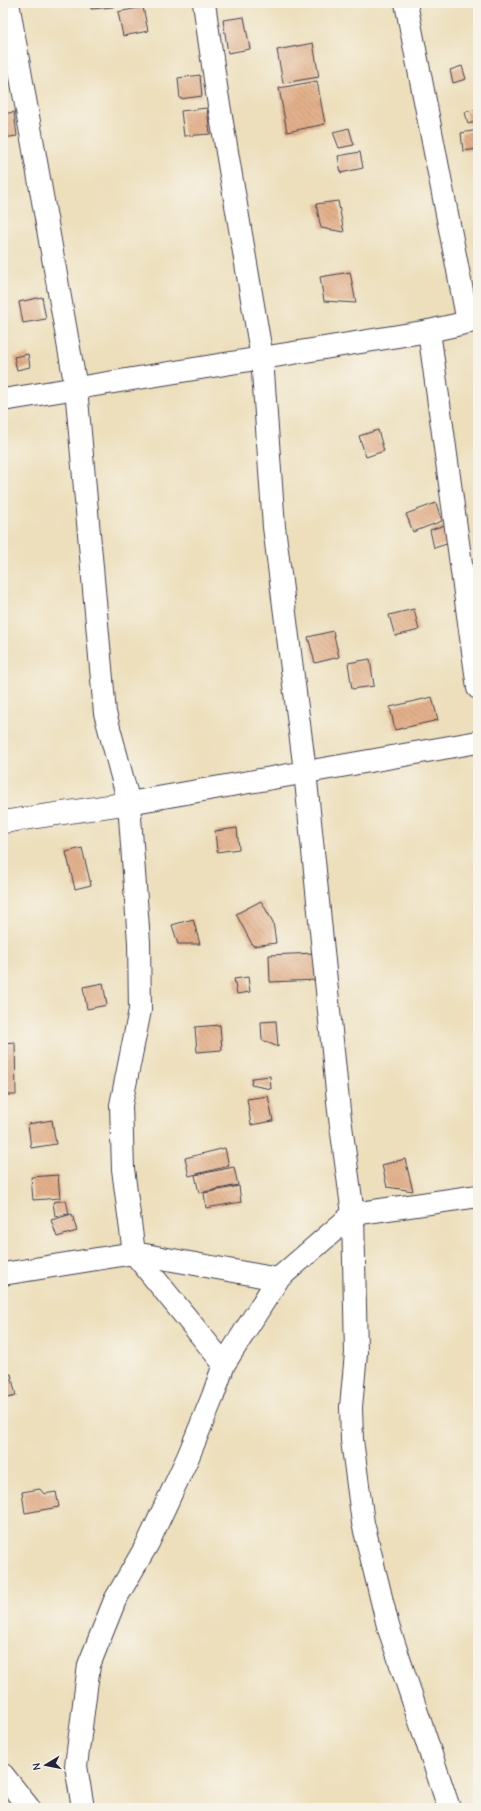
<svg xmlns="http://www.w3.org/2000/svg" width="481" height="1811" viewBox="0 0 481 1811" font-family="'Comic Neue',sans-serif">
<defs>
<pattern id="building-back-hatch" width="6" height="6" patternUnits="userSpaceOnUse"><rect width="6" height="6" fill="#e2af89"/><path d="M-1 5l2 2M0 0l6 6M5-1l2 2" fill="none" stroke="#c29677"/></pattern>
</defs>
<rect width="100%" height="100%" fill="#f7f3e8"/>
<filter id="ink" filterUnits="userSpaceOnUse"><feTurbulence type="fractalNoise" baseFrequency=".025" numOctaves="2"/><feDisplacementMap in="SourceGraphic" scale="8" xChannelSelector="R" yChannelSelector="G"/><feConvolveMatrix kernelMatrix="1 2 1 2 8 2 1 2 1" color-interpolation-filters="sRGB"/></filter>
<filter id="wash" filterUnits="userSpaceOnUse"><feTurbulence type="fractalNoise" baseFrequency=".012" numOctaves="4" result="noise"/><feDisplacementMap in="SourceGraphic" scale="16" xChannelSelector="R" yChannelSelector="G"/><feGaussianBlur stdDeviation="0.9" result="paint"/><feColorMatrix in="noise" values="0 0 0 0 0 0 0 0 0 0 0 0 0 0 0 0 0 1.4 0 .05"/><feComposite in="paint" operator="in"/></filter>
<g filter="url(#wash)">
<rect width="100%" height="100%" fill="#eddfbc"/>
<g id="blocks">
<path fill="url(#building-back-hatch)" d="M 91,3 L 113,3 L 113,7 L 91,9 Z
M 143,7 L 148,31 L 123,36 L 118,12 Z
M 244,17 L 250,49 L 228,53 L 223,20 Z
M 313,43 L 319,77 L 283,83 L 277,50 Z
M 462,66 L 466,79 L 453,83 L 450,70 Z
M 200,75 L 202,96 L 180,99 L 178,78 Z
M 317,81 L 325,124 L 287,132 L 279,88 Z
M 207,108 L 210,134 L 184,136 L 181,111 Z
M 478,109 L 478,121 L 468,124 L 465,112 Z
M 14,112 L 17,136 L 3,138 L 3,114 Z
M 349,128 L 354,145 L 339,148 L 333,132 Z
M 478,130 L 478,149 L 463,151 L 461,133 Z
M 360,152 L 363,168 L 341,173 L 338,156 Z
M 338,201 L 344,232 L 321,228 L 316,204 Z
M 350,272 L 356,303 L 324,301 L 320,277 Z
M 42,297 L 46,319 L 23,323 L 19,302 Z
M 28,354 L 30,367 L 17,370 L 14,357 Z
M 378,430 L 384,451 L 366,457 L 359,436 Z
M 436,503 L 442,521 L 413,532 L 406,514 Z
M 445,525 L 450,543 L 434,548 L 430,530 Z
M 414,609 L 419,630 L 395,636 L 389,615 Z
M 333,631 L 339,657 L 315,663 L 308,637 Z
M 370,659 L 374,686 L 352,689 L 348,663 Z
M 432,697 L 438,720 L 395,730 L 390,707 Z
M 237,828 L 239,849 L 217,852 L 215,831 Z
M 82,848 L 91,885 L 75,889 L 66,852 Z
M 261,901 L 273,922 L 276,943 L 253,946 L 236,914 Z
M 193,919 L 200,944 L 178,944 L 172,925 Z
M 316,953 L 317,980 L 270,982 L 269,955 Z
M 248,977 L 250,992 L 237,994 L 234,979 Z
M 103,983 L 107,1005 L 87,1009 L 83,987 Z
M 276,1021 L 278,1047 L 262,1040 L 261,1022 Z
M 220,1025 L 222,1050 L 197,1052 L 195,1027 Z
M 15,1042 L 16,1095 L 3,1095 L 3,1043 Z
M 270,1076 L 271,1089 L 251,1085 L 252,1078 Z
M 268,1096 L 273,1121 L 251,1125 L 247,1099 Z
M 52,1120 L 56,1144 L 31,1148 L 28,1124 Z
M 225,1148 L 229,1166 L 189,1176 L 185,1158 Z
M 405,1159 L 413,1191 L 387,1187 L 382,1165 Z
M 234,1167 L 238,1185 L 199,1193 L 195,1175 Z
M 58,1175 L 60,1198 L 33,1200 L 31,1177 Z
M 239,1186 L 241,1202 L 206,1208 L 204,1193 Z
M 66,1200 L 69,1214 L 55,1216 L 53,1202 Z
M 72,1214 L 77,1231 L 57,1237 L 51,1220 Z
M 11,1374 L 16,1396 L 3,1399 L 3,1376 Z
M 40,1489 L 44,1494 L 56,1492 L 59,1507 L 25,1513 L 22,1492 Z"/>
</g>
</g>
<g filter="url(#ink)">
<use href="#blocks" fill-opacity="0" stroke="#403e4e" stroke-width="1"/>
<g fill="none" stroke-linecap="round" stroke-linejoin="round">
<defs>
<path id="minor" d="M 8,3 L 76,388 L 105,713 L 129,803 L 139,942 L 140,1010 L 121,1105 L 123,1169 L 134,1253 L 224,1364
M 204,3 L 217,93 L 262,358 L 274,527 L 305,771 L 339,1111 L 353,1214 L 356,1353 L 351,1407 L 352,1440 L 363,1523 L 388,1626 L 449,1808
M 406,3 L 468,322
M 429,331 L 478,688
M 3,822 L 129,803 L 478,742
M 3,1274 L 134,1253 L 278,1279 L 353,1214 L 478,1196
M 3,1775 L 29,1808
M 83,1808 L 76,1766 L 89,1665 L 115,1600 L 148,1543 L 188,1457 L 213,1396 L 224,1364 L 278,1279"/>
<path id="tertiary" d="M 3,400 L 429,331 L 478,320"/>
</defs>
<use href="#minor" stroke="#403e4e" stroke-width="24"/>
<use href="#tertiary" stroke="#403e4e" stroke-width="24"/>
<use href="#minor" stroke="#fff" stroke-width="22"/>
<use href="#tertiary" stroke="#fff" stroke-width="22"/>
</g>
</g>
<rect width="481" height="1811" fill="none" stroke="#f7f3e8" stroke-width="16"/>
<g transform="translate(46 1765) rotate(260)" stroke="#f7f3e8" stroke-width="3" paint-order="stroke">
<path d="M0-3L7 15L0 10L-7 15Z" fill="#22223b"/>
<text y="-6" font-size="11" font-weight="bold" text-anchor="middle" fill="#22223b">N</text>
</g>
</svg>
